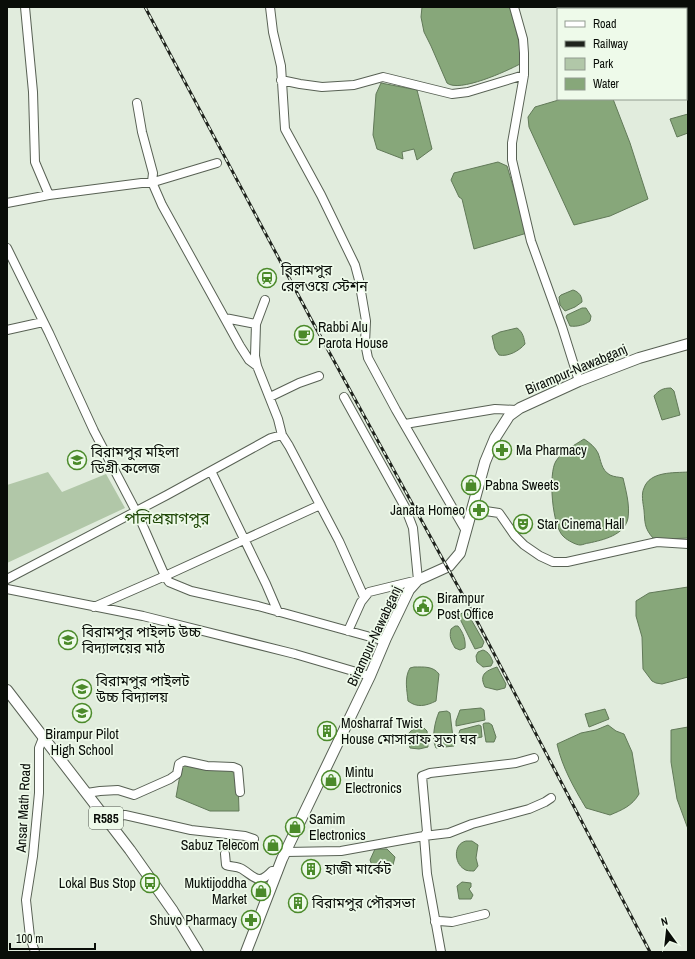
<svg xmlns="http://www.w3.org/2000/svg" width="695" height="959" viewBox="0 0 695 959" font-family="'Archivo Narrow','Noto Sans Bengali',sans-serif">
<rect width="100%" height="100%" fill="#e1ecdd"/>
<path fill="#b1c7a8" d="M 48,472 L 62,492 L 106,474 L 125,508 L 7,563 L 7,485 Z"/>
<path fill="#87a77a" stroke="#617958" d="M 422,7 L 510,7 L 520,46 L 520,64 C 507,71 459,93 447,83 L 431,46 L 424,32 L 421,17 Z
M 381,83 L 417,90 L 432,149 L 417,160 L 414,149 L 402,152 L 403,159 L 377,149 L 373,135 L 376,94 Z
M 562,99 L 613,99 L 630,143 L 648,199 L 610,216 L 574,225 L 529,127 L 528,117 L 535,107 Z
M 688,114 L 688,133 L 677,137 L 670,119 Z
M 498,162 L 507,166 L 527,233 L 474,249 L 462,199 L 459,197 L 451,180 L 454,173 Z
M 573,290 C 579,292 582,296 582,302 L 575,307 L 565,311 L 560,305 L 559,297 L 561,295 Z
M 582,308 L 586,308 L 591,316 L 590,321 C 584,325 577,327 570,326 L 566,317 L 567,315 Z
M 517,328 C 523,332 524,338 525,344 C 519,351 508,357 499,355 L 495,349 L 492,336 L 500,332 Z
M 671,388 L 674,391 L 680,415 L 662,420 L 654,396 C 659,390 663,388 671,388 Z
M 584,439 C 590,443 595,447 598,453 C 601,460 601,470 610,475 C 614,477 619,477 623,478 C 626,491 630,505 628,518 C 625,535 603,540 589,543 C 586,543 583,545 580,545 C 576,545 567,540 564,537 C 552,528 548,473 556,461 C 562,451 575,445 584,439 Z
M 688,472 L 688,538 L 664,539 L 653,538 C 644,528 645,522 644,510 C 643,503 641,494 644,488 C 650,471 674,473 688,472 Z
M 688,587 L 688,677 L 662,684 L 656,683 L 652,681 L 643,669 L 642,637 L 636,616 L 636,601 L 649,593 Z
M 465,612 L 468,614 L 484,642 L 482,647 L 475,649 L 458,615 Z
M 455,626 L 458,626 C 463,632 466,640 465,648 L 460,650 L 455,648 C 451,641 449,637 451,629 Z
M 483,650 C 489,652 491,657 493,662 L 491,666 L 483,667 L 477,662 L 476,656 L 478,652 Z
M 414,667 C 424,667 433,666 439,674 L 436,701 C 426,706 417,708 408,701 C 407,690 404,678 410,668 Z
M 497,667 L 506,684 L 505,688 L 497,690 L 485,687 C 479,675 485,671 497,667 Z
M 481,708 L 484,710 L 485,720 L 456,726 L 456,721 L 460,710 Z
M 605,709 L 609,719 L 589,727 L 585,714 Z
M 447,711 L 450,713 L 454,746 L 436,748 C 431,739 435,721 439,712 Z
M 485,723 L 489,723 L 492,725 L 496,737 L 494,742 L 486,742 L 483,724 Z
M 479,725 L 481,726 L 482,737 L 461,741 L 459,733 L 460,730 Z
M 608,725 L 616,731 L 624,734 L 632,752 L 639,794 C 632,806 622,810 610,815 L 586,808 C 574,788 562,767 557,744 L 581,733 L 596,730 Z
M 423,727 L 427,731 L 428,747 L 419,749 L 410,748 L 407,736 C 410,730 415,728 423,727 Z
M 688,727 L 688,829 L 677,799 L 671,762 L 671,730 Z
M 182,764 L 236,769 L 238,781 L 239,811 L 210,811 L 176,797 Z
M 466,841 L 472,841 L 478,845 L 476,858 L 478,866 L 474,871 C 471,871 466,871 464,869 C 454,863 453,844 466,841 Z
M 375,849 L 387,849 L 395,857 L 393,865 L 385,870 C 377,870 372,867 370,860 Z
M 462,882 L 471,883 L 471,887 L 469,889 L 473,895 L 471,899 L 459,899 L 457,886 Z"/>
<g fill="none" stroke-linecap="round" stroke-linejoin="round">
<defs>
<path id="minor" d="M 25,7 L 33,92 L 35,162 L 49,195
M 270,7 L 273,32 L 281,66 L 285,129 L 321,195 L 355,265 L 359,280 L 366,321 L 365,343 L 368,358 L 396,410 L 466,531
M 514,7 L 523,39 L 524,53 L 524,75 L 512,143 L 512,160 L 531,241 L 562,327 L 579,381
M 281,80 L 300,84 L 322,87 L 354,85 L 383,77 L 452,94 L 468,92 L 524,75
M 137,103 L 142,132 L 153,173 L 152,182 L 162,205 L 240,346 L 249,360 L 257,366
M 7,203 L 49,195 L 157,181 L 217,163
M 7,248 L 49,333 L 94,431 L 140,519 L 165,576 L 169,582 L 191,591 L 258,606 L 385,641
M 265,300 L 256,324 L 255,356 L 257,366 L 278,419 L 282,435 L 289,446 L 339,541 L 364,597
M 225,318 L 256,324
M 7,330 L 43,322
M 270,397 L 299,383 L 319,376
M 344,397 L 405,507 L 413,528 L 418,580 L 369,592 L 361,602 L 348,631
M 405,424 L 495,409 L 516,410
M 211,471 L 266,584 L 278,612
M 472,509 L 499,513 L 515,536 L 524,545 L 540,556 L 553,562 L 567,562 L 657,542 L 688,544
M 7,579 L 167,495 L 271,438 L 282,435
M 7,589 L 143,616 L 295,654 L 370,676
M 94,607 L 165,576 L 320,505
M 87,793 L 100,791 L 118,790 L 134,795 L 170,779 L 177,774 L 179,764 L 184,761 L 207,766 L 233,767 L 238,769 L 240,792
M 106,818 L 125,815 L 191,830 L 245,836 L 254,839
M 424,836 L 427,832 L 422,776 L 430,773 L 516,763 L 534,758
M 424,836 L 449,833 L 472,824 L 529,809 L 545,802 L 551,798
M 286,852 L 341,851 L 424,836 L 427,874 L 441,952
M 225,854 L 226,865 C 231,867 237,866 242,869 C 255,877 258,886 272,871 L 278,871
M 435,922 L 439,921 L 452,922 L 485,914
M 35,952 L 30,937 L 26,900 L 33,856 L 39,793 L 39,748 L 43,738"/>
<path id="major" d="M 7,690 L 130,850 L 173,911 L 198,952
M 246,952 L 282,859 L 370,676 L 386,638 L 409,590 L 418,580 L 449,566 L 460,553 L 485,462 L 495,438 L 509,416 L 520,408 L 579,381 L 639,358 L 688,344"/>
</defs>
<use href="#minor" stroke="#586154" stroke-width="10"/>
<use href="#major" stroke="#586154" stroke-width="12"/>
<use href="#minor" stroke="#fff" stroke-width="8"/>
<use href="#major" stroke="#fff" stroke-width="10"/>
<defs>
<path id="rail" d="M 145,7 L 311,319 L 447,567 L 468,604 L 650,952"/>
</defs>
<use href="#rail" stroke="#1f231d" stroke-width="3"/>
<use href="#rail" stroke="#eefaea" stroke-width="1.5" stroke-dasharray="4.5" stroke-linecap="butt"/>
</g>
<defs>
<symbol id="station-ring" viewBox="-11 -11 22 22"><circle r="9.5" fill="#eefaea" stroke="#4b8a2a" stroke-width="1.5"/><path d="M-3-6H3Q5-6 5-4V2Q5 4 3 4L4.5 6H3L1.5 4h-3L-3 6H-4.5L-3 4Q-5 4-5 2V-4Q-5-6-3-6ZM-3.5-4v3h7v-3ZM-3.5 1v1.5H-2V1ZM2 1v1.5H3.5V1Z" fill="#4b8a2a"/></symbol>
<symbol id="cafe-ring" viewBox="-11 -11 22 22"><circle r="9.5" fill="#eefaea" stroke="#4b8a2a" stroke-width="1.5"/><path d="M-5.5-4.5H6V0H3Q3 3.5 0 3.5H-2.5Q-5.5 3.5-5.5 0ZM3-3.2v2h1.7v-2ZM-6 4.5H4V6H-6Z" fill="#4b8a2a"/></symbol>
<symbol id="pharmacy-ring" viewBox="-11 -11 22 22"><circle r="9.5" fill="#eefaea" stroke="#4b8a2a" stroke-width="1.5"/><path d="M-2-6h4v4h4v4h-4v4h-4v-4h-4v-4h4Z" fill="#4b8a2a"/></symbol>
<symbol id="university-ring" viewBox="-11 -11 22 22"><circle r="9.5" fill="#eefaea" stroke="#4b8a2a" stroke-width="1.5"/><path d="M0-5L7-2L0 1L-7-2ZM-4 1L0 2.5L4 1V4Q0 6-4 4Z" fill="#4b8a2a"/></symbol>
<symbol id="shop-ring" viewBox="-11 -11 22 22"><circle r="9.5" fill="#eefaea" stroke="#4b8a2a" stroke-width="1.5"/><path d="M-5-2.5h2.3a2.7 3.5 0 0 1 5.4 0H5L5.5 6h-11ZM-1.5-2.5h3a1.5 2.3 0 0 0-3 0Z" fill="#4b8a2a"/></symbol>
<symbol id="theatre-ring" viewBox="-11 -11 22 22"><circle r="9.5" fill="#eefaea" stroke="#4b8a2a" stroke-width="1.5"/><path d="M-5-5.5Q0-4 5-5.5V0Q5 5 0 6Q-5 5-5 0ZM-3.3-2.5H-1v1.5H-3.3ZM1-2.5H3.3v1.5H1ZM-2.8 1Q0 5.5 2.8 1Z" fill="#4b8a2a"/></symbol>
<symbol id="civic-ring" viewBox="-11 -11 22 22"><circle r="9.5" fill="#eefaea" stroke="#4b8a2a" stroke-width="1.5"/><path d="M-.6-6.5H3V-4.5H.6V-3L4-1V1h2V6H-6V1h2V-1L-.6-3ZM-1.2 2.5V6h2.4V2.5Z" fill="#4b8a2a"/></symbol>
<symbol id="school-ring" viewBox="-11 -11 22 22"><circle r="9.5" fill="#eefaea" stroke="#4b8a2a" stroke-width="1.5"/><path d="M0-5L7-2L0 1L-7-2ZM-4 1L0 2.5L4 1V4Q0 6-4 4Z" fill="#4b8a2a"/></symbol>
<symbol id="building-ring" viewBox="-11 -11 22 22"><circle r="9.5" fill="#eefaea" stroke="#4b8a2a" stroke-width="1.5"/><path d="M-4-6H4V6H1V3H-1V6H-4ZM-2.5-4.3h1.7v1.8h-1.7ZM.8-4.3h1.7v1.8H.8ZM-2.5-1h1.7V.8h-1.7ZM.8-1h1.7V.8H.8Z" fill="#4b8a2a"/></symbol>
<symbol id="bus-ring" viewBox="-11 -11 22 22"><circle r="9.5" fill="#eefaea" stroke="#4b8a2a" stroke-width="1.5"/><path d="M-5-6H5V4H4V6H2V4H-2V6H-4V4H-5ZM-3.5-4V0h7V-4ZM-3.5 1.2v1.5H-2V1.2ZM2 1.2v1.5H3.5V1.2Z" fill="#4b8a2a"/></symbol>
</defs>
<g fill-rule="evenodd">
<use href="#station-ring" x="256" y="267" width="22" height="22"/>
<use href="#cafe-ring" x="293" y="324" width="22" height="22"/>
<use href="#pharmacy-ring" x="491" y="439" width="22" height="22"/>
<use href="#university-ring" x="66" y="449" width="22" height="22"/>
<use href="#shop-ring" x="460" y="474" width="22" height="22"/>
<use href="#pharmacy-ring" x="468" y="499" width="22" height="22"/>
<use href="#theatre-ring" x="512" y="513" width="22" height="22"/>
<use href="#civic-ring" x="412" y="595" width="22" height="22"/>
<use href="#school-ring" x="57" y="629" width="22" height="22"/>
<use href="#university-ring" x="71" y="678" width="22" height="22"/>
<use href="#university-ring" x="71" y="702" width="22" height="22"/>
<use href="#building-ring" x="316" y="720" width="22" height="22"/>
<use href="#shop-ring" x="320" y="769" width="22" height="22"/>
<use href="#shop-ring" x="284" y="816" width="22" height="22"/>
<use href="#shop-ring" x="262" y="834" width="22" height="22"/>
<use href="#building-ring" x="300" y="858" width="22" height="22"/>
<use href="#bus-ring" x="139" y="872" width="22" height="22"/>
<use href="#shop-ring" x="250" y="880" width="22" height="22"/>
<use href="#building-ring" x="287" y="892" width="22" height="22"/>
<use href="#pharmacy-ring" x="240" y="909" width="22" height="22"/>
</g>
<g text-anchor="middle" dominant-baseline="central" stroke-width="3.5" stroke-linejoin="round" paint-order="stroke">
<rect fill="#eefaea" stroke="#4e544c" stroke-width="1" x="89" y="807" width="34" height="22" rx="3"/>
<g font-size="13" font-weight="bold" fill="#090d08">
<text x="106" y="818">R585</text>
</g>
<g font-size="14" fill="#090d08" stroke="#eefaea" text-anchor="start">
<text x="281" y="270">বিরামপুর<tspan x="281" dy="16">রেলওয়ে স্টেশন</tspan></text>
<text x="318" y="327">Rabbi Alu<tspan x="318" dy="16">Parota House</tspan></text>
<text x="516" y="450">Ma Pharmacy</text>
<text x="91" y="452">বিরামপুর মহিলা<tspan x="91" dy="16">ডিগ্রী কলেজ</tspan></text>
<text x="485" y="485">Pabna Sweets</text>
<text x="465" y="510" text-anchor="end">Janata Homeo</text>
<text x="537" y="524">Star Cinema Hall</text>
<text x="437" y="598">Birampur<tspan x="437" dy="16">Post Office</tspan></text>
<text x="82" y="632">বিরামপুর পাইলট উচ্চ<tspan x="82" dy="16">বিদ্যালয়ের মাঠ</tspan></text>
<text x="96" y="681">বিরামপুর পাইলট<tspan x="96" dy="16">উচ্চ বিদ্যালয়</tspan></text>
<text x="341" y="723">Mosharraf Twist<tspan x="341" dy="16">House মোসারাফ সুতা ঘর</tspan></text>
<text x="82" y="734" text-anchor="middle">Birampur Pilot<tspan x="82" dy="16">High School</tspan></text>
<text x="345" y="772">Mintu<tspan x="345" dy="16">Electronics</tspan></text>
<text x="309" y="819">Samim<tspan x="309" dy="16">Electronics</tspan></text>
<text x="259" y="845" text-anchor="end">Sabuz Telecom</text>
<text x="325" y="869">হাজী মার্কেট</text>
<text x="136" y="883" text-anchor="end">Lokal Bus Stop</text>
<text x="247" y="883" text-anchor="end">Muktijoddha<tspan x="247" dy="16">Market</tspan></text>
<text x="312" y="903">বিরামপুর পৌরসভা</text>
<text x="237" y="920" text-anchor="end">Shuvo Pharmacy</text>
</g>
<g font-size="14" fill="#090d08" stroke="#eefaea">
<text transform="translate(576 369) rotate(-23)">Birampur-Nawabganj</text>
<text transform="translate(374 636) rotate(-65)">Birampur-Nawabganj</text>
<text transform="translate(23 808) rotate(-87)">Ansar Math Road</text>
</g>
<g font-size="16" fill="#21490a" stroke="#eefaea">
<text x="167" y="518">পলিপ্রয়াগপুর</text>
</g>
</g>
<rect width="695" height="959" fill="none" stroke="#090d08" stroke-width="16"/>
<rect x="557" y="8" width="130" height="92" fill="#eefaea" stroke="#929b90"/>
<rect x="565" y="21" width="20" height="6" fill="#ffffff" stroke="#929b90"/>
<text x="593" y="28" font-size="12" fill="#090d08">Road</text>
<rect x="565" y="41" width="20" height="6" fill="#1f231d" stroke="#929b90"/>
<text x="593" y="48" font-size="12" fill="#090d08">Railway</text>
<rect x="565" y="58" width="20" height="12" fill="#b1c7a8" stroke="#929b90"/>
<text x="593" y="68" font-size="12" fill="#090d08">Park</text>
<rect x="565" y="78" width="20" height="12" fill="#87a77a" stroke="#929b90"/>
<text x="593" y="88" font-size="12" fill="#090d08">Water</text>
<g transform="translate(667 931) rotate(345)" stroke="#eefaea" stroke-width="3" paint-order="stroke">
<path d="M0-3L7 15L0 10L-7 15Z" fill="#090d08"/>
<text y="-6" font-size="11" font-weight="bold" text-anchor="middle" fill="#090d08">N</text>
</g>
<path d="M10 943v6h85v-6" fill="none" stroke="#090d08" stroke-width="2"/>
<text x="16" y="943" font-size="12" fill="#090d08" stroke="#eefaea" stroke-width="3" paint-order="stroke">100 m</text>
</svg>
